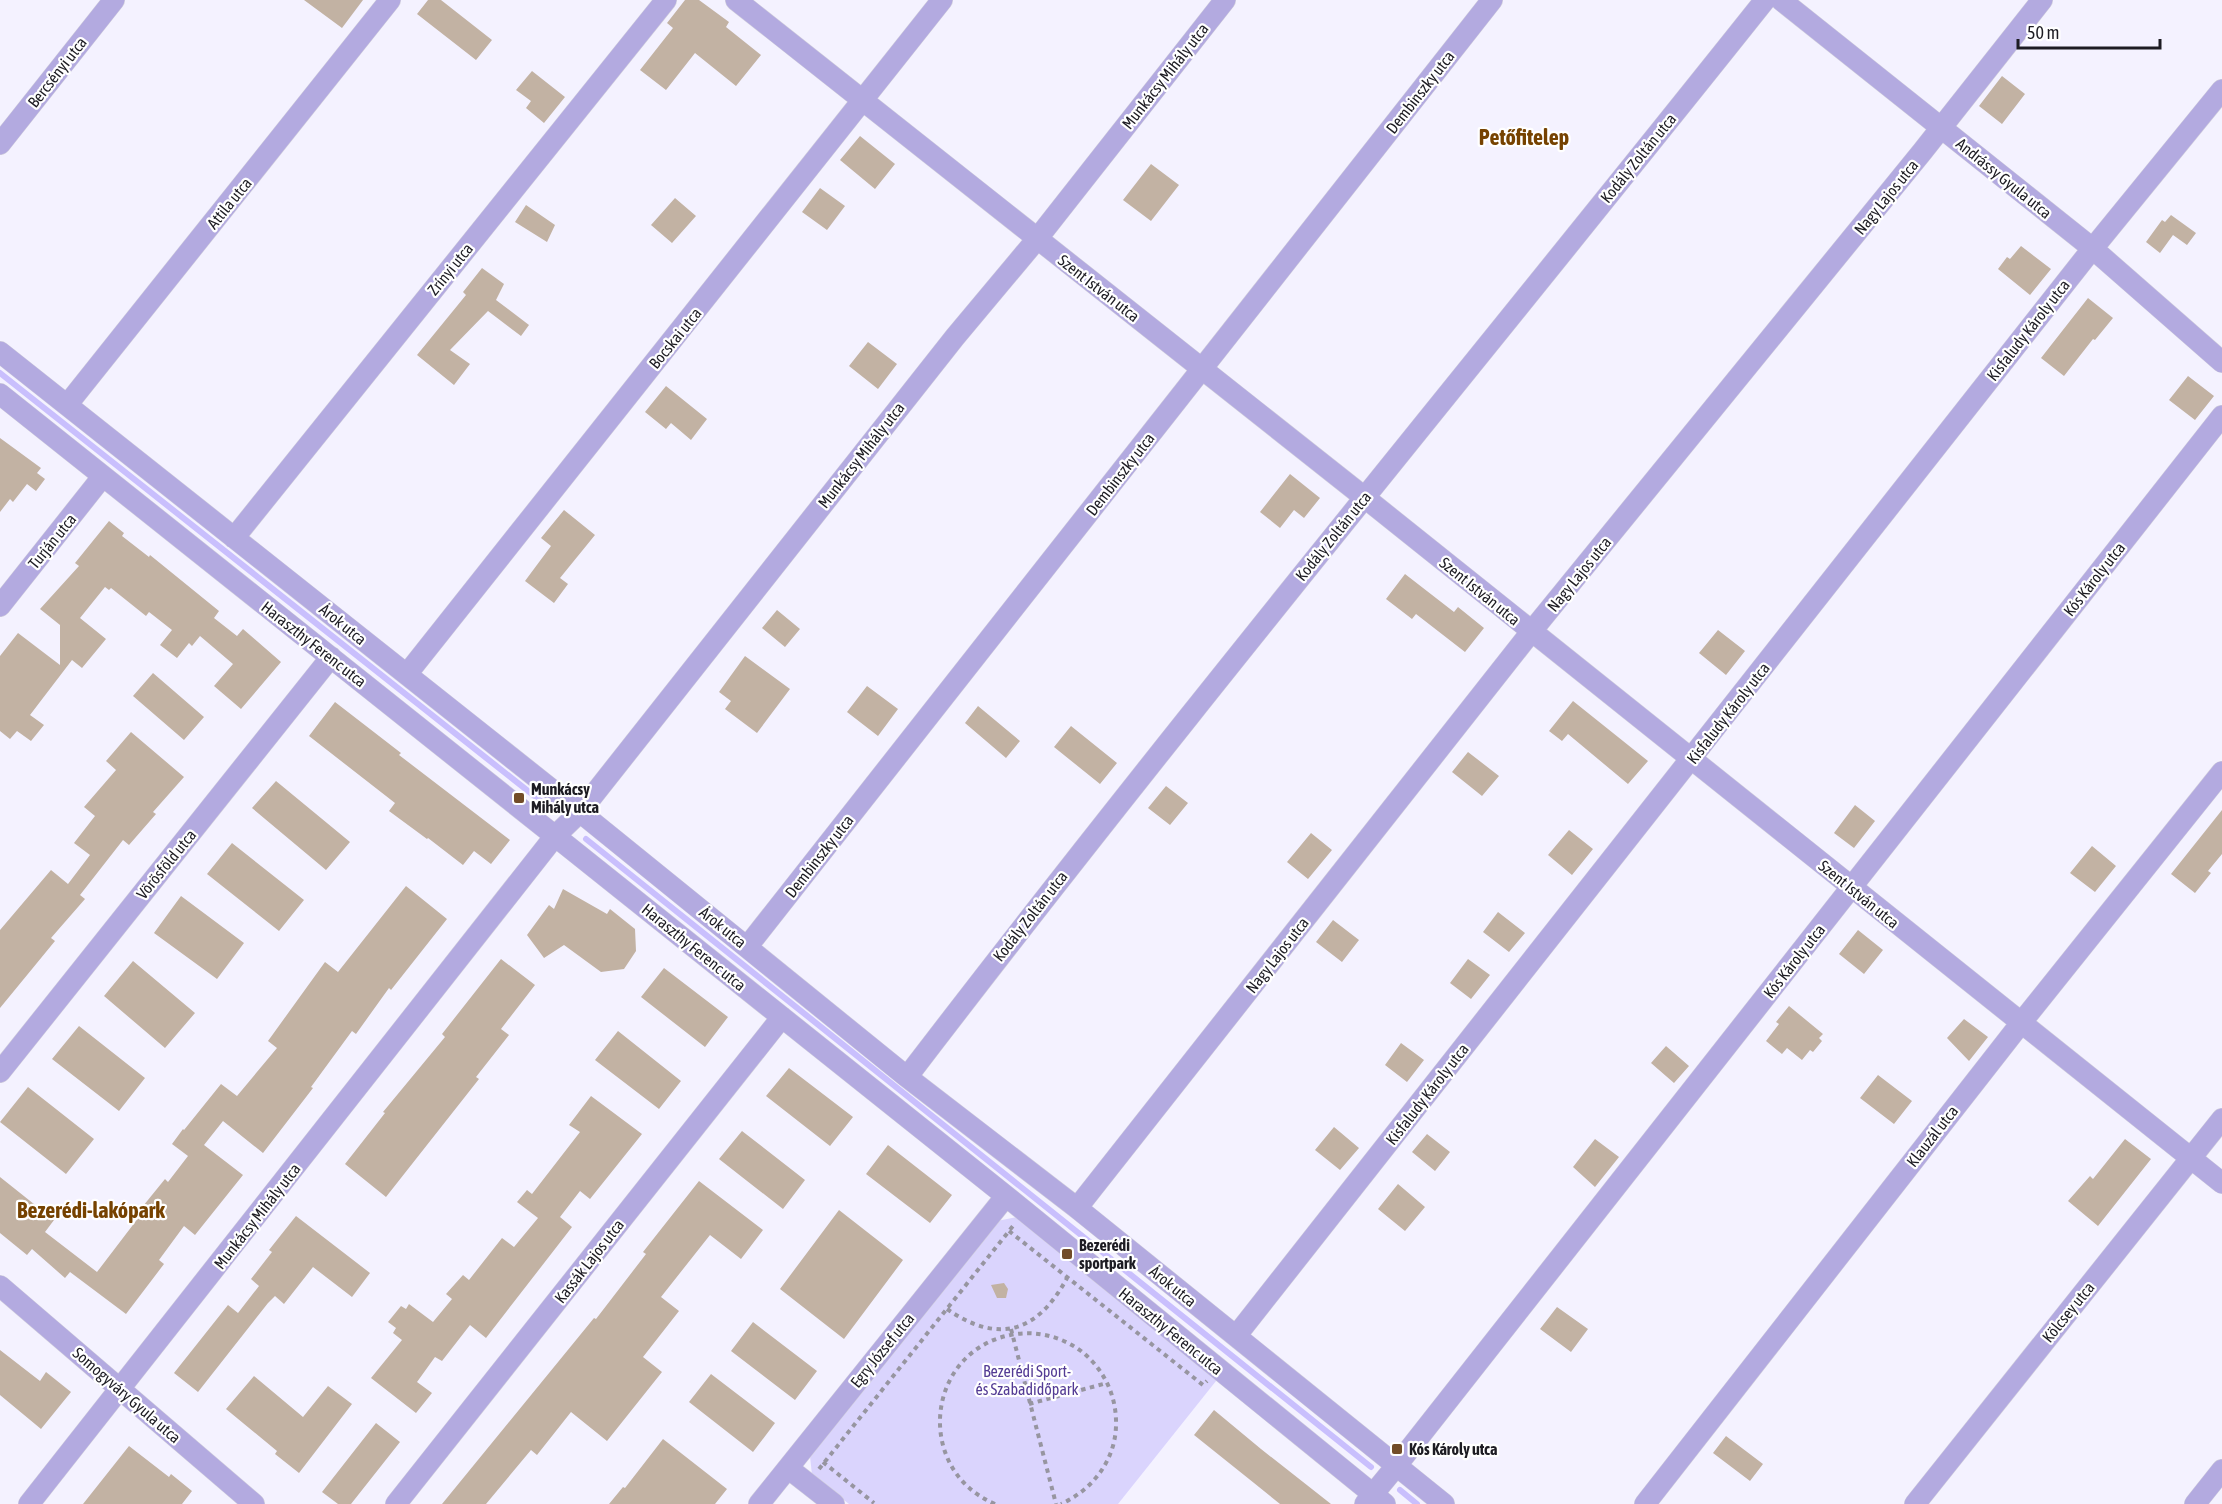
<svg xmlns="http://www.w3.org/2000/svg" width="2222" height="1504" viewBox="0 0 2222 1504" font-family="'Asap Condensed',sans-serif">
<rect width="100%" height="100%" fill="#f4f2ff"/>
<path fill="#dad4fd" d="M 1017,1217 L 1220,1376 L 1118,1504 L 849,1504 L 812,1475 L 810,1456 L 997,1221 Z"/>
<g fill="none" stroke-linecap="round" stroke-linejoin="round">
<path stroke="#c9bffd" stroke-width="6" d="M 0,373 L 552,810
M 586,839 L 1371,1467
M 1400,1490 L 1417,1504"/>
</g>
<path fill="#c2b2a3" d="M 304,0 L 363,0 L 342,28 Z
M 428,0 L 441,0 L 492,40 L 476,60 L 417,14 Z
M 685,0 L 699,0 L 729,22 L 726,27 L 761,55 L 736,86 L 695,53 L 666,90 L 640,70 L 673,28 L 667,23 Z
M 532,71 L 565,97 L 544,123 L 526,108 L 531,101 L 516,90 Z
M 2002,76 L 2025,94 L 2002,124 L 1979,106 Z
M 860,136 L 895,164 L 875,189 L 840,160 Z
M 1151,164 L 1179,185 L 1151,221 L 1123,200 Z
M 820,188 L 845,206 L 827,230 L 802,212 Z
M 675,198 L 696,216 L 672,243 L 651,225 Z
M 526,205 L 555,225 L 547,242 L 515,222 Z
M 2171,215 L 2196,233 L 2187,245 L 2173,235 L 2160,253 L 2146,242 L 2162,220 L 2165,222 Z
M 2021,246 L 2051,269 L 2030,295 L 1998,269 L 2007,257 L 2010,259 Z
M 482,268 L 504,284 L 496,300 L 529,325 L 521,336 L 488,311 L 450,350 L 470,364 L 454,385 L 417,355 L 466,295 L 463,292 Z
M 2088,298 L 2113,318 L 2095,340 L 2093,339 L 2064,376 L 2041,358 Z
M 868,342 L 897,364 L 878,389 L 849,366 Z
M 2188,376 L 2214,396 L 2195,420 L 2169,400 Z
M 666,386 L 707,419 L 691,440 L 671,423 L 666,429 L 645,412 Z
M 0,438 L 41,468 L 37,473 L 45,479 L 36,491 L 27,484 L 13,502 L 10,499 L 0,512 Z
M 1290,474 L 1320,498 L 1304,518 L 1294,510 L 1280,528 L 1260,512 Z
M 564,510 L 595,535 L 560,578 L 568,584 L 554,603 L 525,581 L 551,546 L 541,538 Z
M 109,521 L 124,533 L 122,536 L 149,557 L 150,555 L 219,611 L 214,618 L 237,636 L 243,629 L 281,662 L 241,709 L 214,686 L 233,664 L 200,636 L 192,646 L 189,643 L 177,658 L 160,645 L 172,630 L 149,612 L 146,616 L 111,588 L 109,590 L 105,587 L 80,618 L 106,639 L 82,668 L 72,660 L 30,715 L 44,725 L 31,741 L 17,731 L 10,739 L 0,731 L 0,656 L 18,633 L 60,665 L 60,625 L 40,609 L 79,566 L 75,563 Z
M 1405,574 L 1454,612 L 1458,607 L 1484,628 L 1465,652 L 1416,614 L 1412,619 L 1386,599 Z
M 777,610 L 800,629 L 785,647 L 762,628 Z
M 1718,630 L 1745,651 L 1726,675 L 1699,653 Z
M 745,656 L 790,689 L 757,733 L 725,709 L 731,701 L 719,692 Z
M 153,673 L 204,717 L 184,740 L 133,696 Z
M 867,686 L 898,709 L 878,736 L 847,712 Z
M 1573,701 L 1648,761 L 1628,784 L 1568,734 L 1562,741 L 1549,731 Z
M 335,702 L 401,753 L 399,755 L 510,840 L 491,864 L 474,851 L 463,865 L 428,838 L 427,839 L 389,811 L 395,803 L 309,736 Z
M 978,706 L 1020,741 L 1006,758 L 965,723 Z
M 1071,726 L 1117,763 L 1100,784 L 1054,747 Z
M 131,732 L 184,777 L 153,812 L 156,814 L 129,845 L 123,840 L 80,895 L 85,899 L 51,938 L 55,941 L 0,1008 L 0,930 L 51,870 L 68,884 L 90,855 L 74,843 L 95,816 L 84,807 L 116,770 L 106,761 Z
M 1468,752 L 1499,776 L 1482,796 L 1452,772 Z
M 276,781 L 350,842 L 326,870 L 252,808 Z
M 1166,786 L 1188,803 L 1170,825 L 1148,808 Z
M 1855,805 L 1875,821 L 1854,848 L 1834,833 Z
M 2222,810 L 2222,854 L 2208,871 L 2211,873 L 2195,893 L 2171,874 Z
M 1569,830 L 1593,849 L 1572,875 L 1548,855 Z
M 1311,833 L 1332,850 L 1308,879 L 1287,862 Z
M 232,843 L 304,900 L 279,931 L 207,874 Z
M 2092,846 L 2116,866 L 2095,892 L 2070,873 Z
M 406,886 L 447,919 L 391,990 L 389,988 L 356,1034 L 352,1031 L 311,1087 L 313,1088 L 263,1153 L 223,1121 L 204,1145 L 243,1175 L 195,1235 L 184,1226 L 159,1260 L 164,1264 L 126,1314 L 70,1272 L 65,1278 L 32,1249 L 27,1255 L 0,1233 L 0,1177 L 54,1220 L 45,1232 L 97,1272 L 142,1213 L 139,1211 L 165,1179 L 168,1182 L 188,1156 L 172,1144 L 183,1129 L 184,1130 L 221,1084 L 237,1096 L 277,1048 L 268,1041 L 325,962 L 338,972 Z
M 563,889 L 607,914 L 610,909 L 635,929 L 636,951 L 624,969 L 601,972 L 564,945 L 544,958 L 527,935 L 549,905 L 554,909 Z
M 181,896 L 244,943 L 217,979 L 154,933 Z
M 1498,912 L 1525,933 L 1509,952 L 1483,932 Z
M 1333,920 L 1359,940 L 1342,962 L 1316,942 Z
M 1858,930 L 1883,950 L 1864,974 L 1839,954 Z
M 501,959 L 535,985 L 501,1029 L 509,1035 L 476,1077 L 479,1079 L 386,1197 L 345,1164 L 385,1113 L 383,1112 L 445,1037 L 442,1034 Z
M 1468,959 L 1490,975 L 1471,999 L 1450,983 Z
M 133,961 L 195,1013 L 165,1048 L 104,996 Z
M 664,968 L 728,1017 L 705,1047 L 641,997 Z
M 1789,1006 L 1823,1034 L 1819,1038 L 1822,1041 L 1813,1052 L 1810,1050 L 1802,1060 L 1787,1048 L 1782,1054 L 1766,1041 L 1779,1024 L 1776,1022 Z
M 1964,1019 L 1988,1037 L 1969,1061 L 1947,1038 Z
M 79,1026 L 145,1078 L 119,1111 L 52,1059 Z
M 618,1031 L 681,1081 L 659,1109 L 595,1060 Z
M 1401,1043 L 1424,1060 L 1407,1082 L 1385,1065 Z
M 1666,1046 L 1689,1066 L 1674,1083 L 1651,1063 Z
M 789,1068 L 853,1117 L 830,1146 L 766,1096 Z
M 1878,1075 L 1912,1101 L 1894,1124 L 1860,1098 Z
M 28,1087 L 94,1139 L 66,1174 L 0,1122 Z
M 591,1096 L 642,1134 L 590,1199 L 580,1191 L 560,1217 L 572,1227 L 486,1338 L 470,1325 L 442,1361 L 435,1357 L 417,1382 L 432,1393 L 416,1413 L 371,1378 L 402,1340 L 393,1333 L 396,1328 L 388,1322 L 401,1306 L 406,1309 L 409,1304 L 433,1322 L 452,1299 L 446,1294 L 463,1275 L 469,1280 L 502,1238 L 514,1247 L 538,1218 L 517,1202 L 527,1190 L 532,1194 L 580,1132 L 569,1125 Z
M 1334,1127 L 1359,1148 L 1340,1170 L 1315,1150 Z
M 742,1131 L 805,1180 L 783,1209 L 719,1159 Z
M 1427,1134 L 1450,1152 L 1435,1171 L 1412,1152 Z
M 1595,1139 L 1619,1157 L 1595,1187 L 1573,1167 Z
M 2125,1139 L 2151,1159 L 2098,1226 L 2068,1201 L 2090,1176 L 2093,1179 Z
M 888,1145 L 952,1195 L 930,1223 L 866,1174 Z
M 699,1181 L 763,1230 L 741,1259 L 710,1235 L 661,1297 L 679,1311 L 643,1357 L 662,1372 L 607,1441 L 571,1412 L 537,1455 L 531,1450 L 486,1504 L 442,1504 L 594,1318 L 596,1319 L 646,1254 L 643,1252 Z
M 1398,1184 L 1425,1207 L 1405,1231 L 1378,1209 Z
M 839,1210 L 903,1260 L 844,1339 L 780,1289 Z
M 296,1216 L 370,1273 L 352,1297 L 313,1267 L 284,1304 L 275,1296 L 268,1303 L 198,1392 L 174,1373 L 228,1305 L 238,1313 L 259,1286 L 251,1279 L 272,1252 L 269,1250 Z
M 1004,1283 L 1008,1289 L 1006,1298 L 997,1298 L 991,1285 Z
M 1557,1307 L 1588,1329 L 1571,1352 L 1540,1329 Z
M 753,1322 L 817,1371 L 795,1400 L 731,1351 Z
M 0,1350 L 40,1381 L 46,1372 L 71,1392 L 41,1429 L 0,1395 Z
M 711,1374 L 775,1423 L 753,1452 L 689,1402 Z
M 254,1376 L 303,1417 L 328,1386 L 352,1404 L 299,1473 L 275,1454 L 277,1451 L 226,1409 Z
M 1214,1410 L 1261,1449 L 1331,1504 L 1280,1504 L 1254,1483 L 1194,1435 Z
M 376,1423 L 400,1442 L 351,1504 L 338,1504 L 322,1492 Z
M 1726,1436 L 1763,1464 L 1750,1481 L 1713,1453 Z
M 663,1439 L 727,1489 L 715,1504 L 609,1504 L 623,1487 L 625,1488 Z
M 129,1446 L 169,1477 L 171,1474 L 192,1491 L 182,1504 L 83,1504 Z"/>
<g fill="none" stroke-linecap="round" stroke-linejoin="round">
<defs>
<path id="minor" d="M 736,0 L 1364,497 L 2222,1183
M 1781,0 L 2092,248 L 2222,362
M 0,144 L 114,0
M 0,352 L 580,812 L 907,1077 L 1077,1208 L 1444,1504
M 0,394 L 555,836 L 1006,1196 L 1385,1504
M 67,405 L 390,0
M 234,538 L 666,0
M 0,606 L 103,476
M 407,674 L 942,0
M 747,947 L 1492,0
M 0,1072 L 331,657
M 907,1077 C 1186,712 1479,359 1765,0
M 1077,1208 L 1531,632 L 1922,152 L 2042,0
M 0,1286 L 254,1504
M 1236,1336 L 2085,258 L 2222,90
M 788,1468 L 834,1504
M 29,1504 L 555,836 L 580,812 L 955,337 L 1037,239 L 1225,0
M 396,1504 L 782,1017
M 759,1504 L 1006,1196
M 1365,1504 L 1397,1465 L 2222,416
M 1645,1504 L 2021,1023 L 2222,772
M 1915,1504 L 2222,1119
M 2195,1504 L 2222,1470"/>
</defs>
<use href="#minor" stroke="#d2d0dc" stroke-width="22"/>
<path stroke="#9795a0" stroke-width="4" stroke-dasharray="4.5 4.5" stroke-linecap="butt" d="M 1009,1231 L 1203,1385 L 1207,1381
M 947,1309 C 999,1345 1038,1332 1067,1278
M 1011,1329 L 1056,1504
M 1029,1404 L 1107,1383
M 823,1462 L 874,1503
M 819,1469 L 1013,1226
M 995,1504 C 912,1469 926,1347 1016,1334 C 1039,1331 1062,1337 1081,1351 C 1104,1369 1117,1396 1116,1426 C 1115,1461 1092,1490 1061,1504"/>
<use href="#minor" stroke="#b3aae0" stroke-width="21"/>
</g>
<g fill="#724c28" stroke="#fff" stroke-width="2">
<rect x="513" y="792" width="12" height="12" rx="3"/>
<rect x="1061" y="1248" width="12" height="12" rx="3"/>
<rect x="1391" y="1443" width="12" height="12" rx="3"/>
</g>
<g text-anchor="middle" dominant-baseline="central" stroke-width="4.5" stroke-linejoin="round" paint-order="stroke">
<g font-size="16" fill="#1d1c23" stroke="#fff">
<text transform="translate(57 72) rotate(-52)">Bercsényi utca</text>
<text transform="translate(1165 76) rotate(-52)">Munkácsy Mihály utca</text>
<text transform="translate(1420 92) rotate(-52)">Dembinszky utca</text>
<text transform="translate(1638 158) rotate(-51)">Kodály Zoltán utca</text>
<text transform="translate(2004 178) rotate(39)">Andrássy Gyula utca</text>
<text transform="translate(1886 197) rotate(-51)">Nagy Lajos utca</text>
<text transform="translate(229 203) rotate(-51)">Attila utca</text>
<text transform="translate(450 269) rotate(-51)">Zrínyi utca</text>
<text transform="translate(1099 288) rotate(38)">Szent István utca</text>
<text transform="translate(2028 330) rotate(-52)">Kisfaludy Károly utca</text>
<text transform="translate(675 338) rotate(-51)">Bocskai utca</text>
<text transform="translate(861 455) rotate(-52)">Munkácsy Mihály utca</text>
<text transform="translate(1120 474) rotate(-52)">Dembinszky utca</text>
<text transform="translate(1333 536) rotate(-51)">Kodály Zoltán utca</text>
<text transform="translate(52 541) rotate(-51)">Turján utca</text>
<text transform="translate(1579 574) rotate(-51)">Nagy Lajos utca</text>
<text transform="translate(2094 579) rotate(-52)">Kós Károly utca</text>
<text transform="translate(1480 591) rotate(39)">Szent István utca</text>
<text transform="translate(343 624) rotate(39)">Árok utca</text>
<text transform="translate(314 644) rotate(38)">Haraszthy Ferenc utca</text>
<text transform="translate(1728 713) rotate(-52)">Kisfaludy Károly utca</text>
<text transform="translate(819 856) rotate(-52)">Dembinszky utca</text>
<text transform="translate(166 864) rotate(-51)">Vörösföld utca</text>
<text transform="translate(1859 894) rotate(39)">Szent István utca</text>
<text transform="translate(1030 916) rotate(-52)">Kodály Zoltán utca</text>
<text transform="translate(723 927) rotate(39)">Árok utca</text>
<text transform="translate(694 947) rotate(39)">Haraszthy Ferenc utca</text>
<text transform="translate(1277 955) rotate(-52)">Nagy Lajos utca</text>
<text transform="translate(1794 961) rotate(-52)">Kós Károly utca</text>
<text transform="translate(1427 1094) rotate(-52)">Kisfaludy Károly utca</text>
<text transform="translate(1932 1136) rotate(-52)">Klauzál utca</text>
<text transform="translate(257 1216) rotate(-52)">Munkácsy Mihály utca</text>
<text transform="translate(589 1261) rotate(-52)">Kassák Lajos utca</text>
<text transform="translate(1173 1286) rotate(39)">Árok utca</text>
<text transform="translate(2068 1312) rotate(-51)">Kölcsey utca</text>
<text transform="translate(1171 1331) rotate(39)">Haraszthy Ferenc utca</text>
<text transform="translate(882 1350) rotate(-51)">Egry József utca</text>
<text transform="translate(127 1395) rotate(41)">Somogyváry Gyula utca</text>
</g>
<g font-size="16" font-weight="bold" fill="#1d1c23" stroke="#fff" text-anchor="start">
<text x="531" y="789">Munkácsy<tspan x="531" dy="18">Mihály utca</tspan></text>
<text x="1079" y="1245">Bezerédi<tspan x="1079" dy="18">sportpark</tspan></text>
<text x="1409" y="1449">Kós Károly utca</text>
</g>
<g font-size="16" fill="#533b94" stroke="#fff">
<text x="1027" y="1371">Bezerédi Sport-<tspan x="1027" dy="18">és Szabadidőpark</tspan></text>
</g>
<g font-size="22" font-weight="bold" fill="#764200" stroke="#fff">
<text x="1524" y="137">Petőfitelep</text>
<text x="91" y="1210">Bezerédi-lakópark</text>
</g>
</g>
<path d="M2018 39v9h142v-9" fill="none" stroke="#1d1c23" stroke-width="3"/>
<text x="2027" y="39" font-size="18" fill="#1d1c23" stroke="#ffffff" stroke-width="4.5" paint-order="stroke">50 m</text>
</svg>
